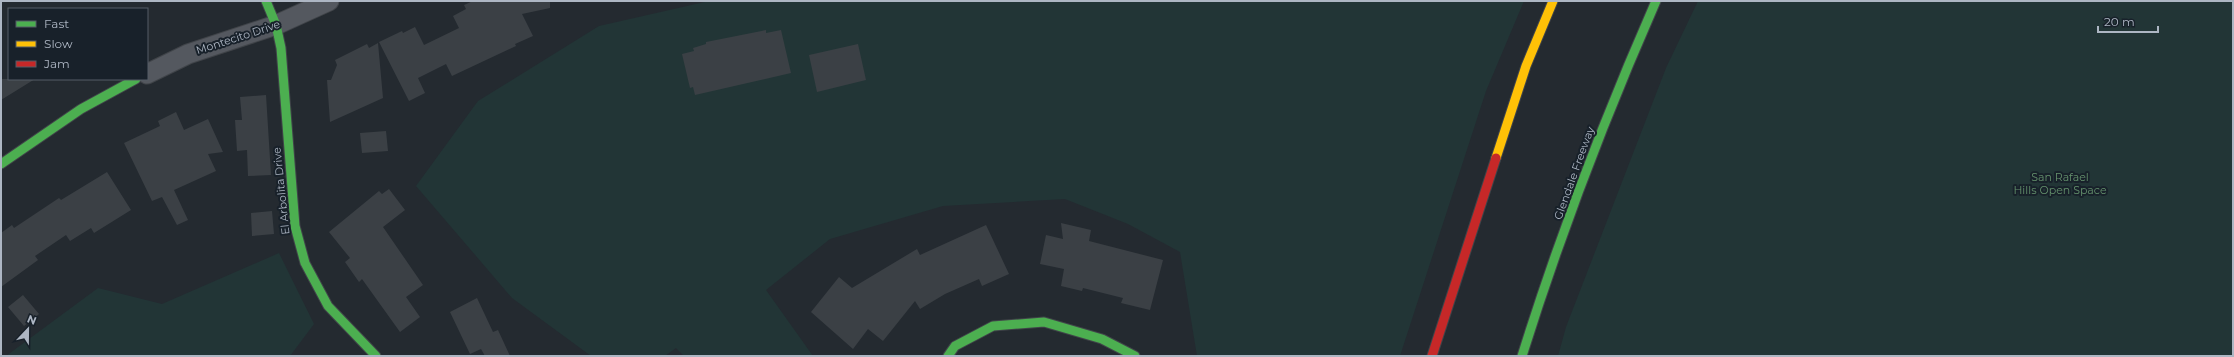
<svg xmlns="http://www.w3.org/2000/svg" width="2234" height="357" viewBox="0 0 2234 357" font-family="Montserrat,sans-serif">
<rect width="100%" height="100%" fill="#242a30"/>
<path fill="#223536" d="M 709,1 L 1524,1 L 1486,91 L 1400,356 L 1197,356 L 1180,252 L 1128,224 L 1065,199 L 943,206 L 830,239 L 766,290 L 813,356 L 684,356 L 676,348 L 665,356 L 591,356 L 512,298 L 416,186 L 478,101 L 599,26 Z
M 1698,1 L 2233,1 L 2233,356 L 1558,356 L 1566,327 L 1666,68 Z
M 279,253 L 314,324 L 290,356 L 6,356 L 98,288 L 162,304 Z"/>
<path fill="#3b4045" d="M 473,1 L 550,1 L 550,8 L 522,14 L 533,36 L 515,44 L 516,46 L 452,76 L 446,64 L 418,78 L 425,93 L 409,101 L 379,42 L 402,31 L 403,33 L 415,27 L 424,45 L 459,28 L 453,16 L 466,9 L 464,5 Z
M 766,30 L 766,33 L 781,30 L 791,73 L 695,95 L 693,87 L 690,88 L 682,54 L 694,51 L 693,48 L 706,44 L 706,42 Z
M 378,43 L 383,98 L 330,122 L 327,80 L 331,80 L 337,65 L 335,60 L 367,44 L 369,48 Z
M 858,44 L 866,80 L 817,92 L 809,55 Z
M 1,79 L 35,79 L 1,100 Z
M 266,95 L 271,175 L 248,176 L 247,150 L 237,151 L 235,120 L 242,120 L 240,97 Z
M 176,112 L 184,130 L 208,119 L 223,152 L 208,154 L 216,171 L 174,190 L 188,220 L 177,225 L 162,197 L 152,201 L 124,143 L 160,126 L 158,121 Z
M 386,131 L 388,151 L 362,153 L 360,133 Z
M 107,172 L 131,210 L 94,233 L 91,228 L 70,241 L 66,235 L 35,256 L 38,260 L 1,287 L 1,233 L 12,225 L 14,228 L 59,198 L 61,200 Z
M 389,189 L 405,210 L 383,227 L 423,285 L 406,297 L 420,317 L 400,332 L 362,279 L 359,282 L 345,262 L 350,258 L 329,232 L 379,191 L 382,194 Z
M 272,211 L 274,234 L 252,236 L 251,213 Z
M 1061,223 L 1091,230 L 1089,241 L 1163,260 L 1150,310 L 1121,303 L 1123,298 L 1083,288 L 1082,291 L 1061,286 L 1064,269 L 1040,264 L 1046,235 L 1063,239 Z
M 986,225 L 1009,274 L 982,286 L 979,279 L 945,294 L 920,309 L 915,301 L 883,341 L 868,329 L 853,349 L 811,312 L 839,277 L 852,288 L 917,249 L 920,255 Z
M 23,295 L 39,314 L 24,326 L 8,307 Z
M 477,298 L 493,332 L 498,330 L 510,356 L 485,356 L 481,349 L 470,354 L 450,312 Z"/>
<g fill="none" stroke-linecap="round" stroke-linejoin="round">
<defs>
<path id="street" d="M 147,74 L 188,54 L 276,25 L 329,1"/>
<path id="fast" d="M 266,1 L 276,25 L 281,48 L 295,226 L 305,263 L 328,306 L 376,356
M 1,164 L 81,109 L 136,79
M 948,356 L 955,346 L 993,326 L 1044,322 L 1102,339 L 1135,356
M 1522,356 C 1560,235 1605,117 1656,1"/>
<path id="slow" d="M 1496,158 L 1526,66 L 1553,1"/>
<path id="jam" d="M 1432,356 L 1496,158"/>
</defs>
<use href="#street" stroke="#404449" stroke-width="21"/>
<use href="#fast" stroke="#404449" stroke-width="11"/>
<use href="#slow" stroke="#404449" stroke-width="11"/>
<use href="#jam" stroke="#404449" stroke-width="11"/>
<use href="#street" stroke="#54585f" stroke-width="19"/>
<use href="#fast" stroke="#4caf50" stroke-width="9"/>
<use href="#slow" stroke="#ffc107" stroke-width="9"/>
<use href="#jam" stroke="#c62828" stroke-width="9"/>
</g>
<g text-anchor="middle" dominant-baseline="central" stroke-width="4" stroke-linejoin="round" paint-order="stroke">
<g font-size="11" fill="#adb6c3" stroke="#18212a">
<text transform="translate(238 37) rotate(-18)">Montecito Drive</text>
<text transform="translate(1574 173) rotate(-70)">Glendale Freeway</text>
<text transform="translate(281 191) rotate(-96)">El Arbolita Drive</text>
</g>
<g font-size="11" fill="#65926d" stroke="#18212a">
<text x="2060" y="177">San Rafael<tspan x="2060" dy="13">Hills Open Space</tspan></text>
</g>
</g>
<rect width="2234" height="357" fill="none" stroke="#adb6c3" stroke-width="4"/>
<rect x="8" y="8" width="140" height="72" fill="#18212a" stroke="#545d67"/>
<rect x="16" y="21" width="20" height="6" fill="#4caf50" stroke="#545d67"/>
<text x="44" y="28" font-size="12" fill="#adb6c3">Fast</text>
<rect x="16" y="41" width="20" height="6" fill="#ffc107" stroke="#545d67"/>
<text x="44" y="48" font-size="12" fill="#adb6c3">Slow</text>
<rect x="16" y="61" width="20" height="6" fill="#c62828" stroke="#545d67"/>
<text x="44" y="68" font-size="12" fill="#adb6c3">Jam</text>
<g transform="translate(28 329) rotate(22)" stroke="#18212a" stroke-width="3" paint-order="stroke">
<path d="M0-3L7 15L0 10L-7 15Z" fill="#adb6c3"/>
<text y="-6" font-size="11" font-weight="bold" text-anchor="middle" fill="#adb6c3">N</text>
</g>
<path d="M2098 26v6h60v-6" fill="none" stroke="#adb6c3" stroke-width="2"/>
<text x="2104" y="26" font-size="12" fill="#adb6c3" stroke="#18212a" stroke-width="3" paint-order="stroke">20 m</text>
</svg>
